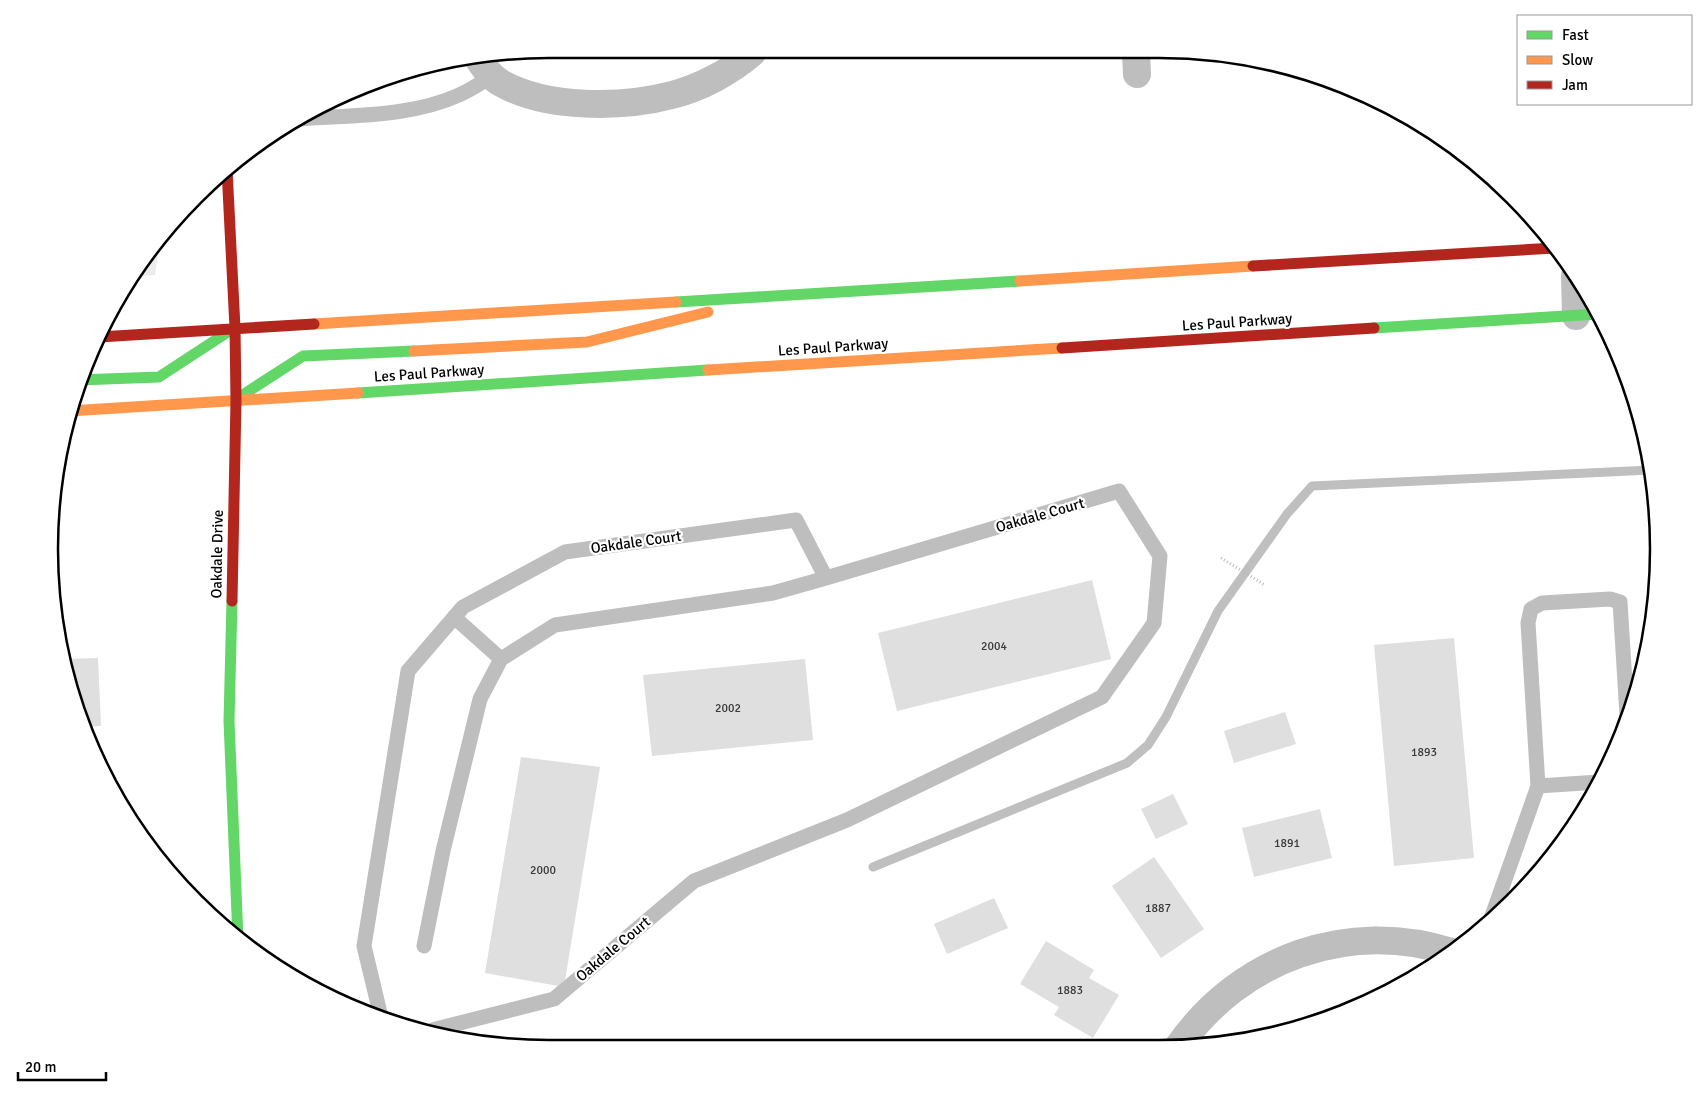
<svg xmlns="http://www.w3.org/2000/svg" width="1707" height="1097" viewBox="0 0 1707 1097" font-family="Signika,sans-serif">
<rect width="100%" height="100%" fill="#fff"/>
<path fill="#ececec" d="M 161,234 L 155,275 L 130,277 Z"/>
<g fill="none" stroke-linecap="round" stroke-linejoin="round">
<path stroke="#bfbfbf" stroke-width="9" d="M 873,867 L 1127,763 L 1148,745 L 1166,717 L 1218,611 L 1287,514 L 1312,486 L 1651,470"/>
</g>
<path fill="#dfdfdf" d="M 1092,580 L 1111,659 L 897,711 L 878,633 Z
M 1454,638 L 1474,858 L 1394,866 L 1374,645 Z
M 98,658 L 101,726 L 82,727 L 66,678 L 63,659 Z
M 805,659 L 813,740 L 652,756 L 643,675 Z
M 1285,712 L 1296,744 L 1234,763 L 1224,731 Z
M 521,757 L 600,767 L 564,987 L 485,973 Z
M 1173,794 L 1188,824 L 1156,839 L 1141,809 Z
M 1320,809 L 1332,858 L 1254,877 L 1242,828 Z
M 1565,829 L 1569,831 L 1560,845 L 1559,845 Z
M 1154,857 L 1204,929 L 1161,958 L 1112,886 Z
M 994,898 L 1008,928 L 947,954 L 934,924 Z
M 1046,941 L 1094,970 L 1089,978 L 1119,995 L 1093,1038 L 1054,1015 L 1059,1007 L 1020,984 Z"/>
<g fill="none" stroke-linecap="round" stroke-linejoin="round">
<path stroke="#b9b9b9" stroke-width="3" stroke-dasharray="1 2.5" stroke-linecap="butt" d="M 1221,558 L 1265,585"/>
<path stroke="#bebebe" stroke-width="15" d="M 299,119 C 351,115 411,117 459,95 C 471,90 482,82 493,76
M 454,617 L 501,659
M 1538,786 L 1599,782
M 1492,916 L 1538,786 L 1528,623 L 1531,609 L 1542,603 L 1610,599 L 1620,602 L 1627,715
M 424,946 L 443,851 L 480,699 L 501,659 L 555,625 L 773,593 L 826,578
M 381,1017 L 364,946 L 408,671 L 463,607 L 565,552 L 796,520 L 826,578 L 1119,491 L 1160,556 L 1154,623 L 1102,697 L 847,820 L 694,881 L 554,999 L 432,1030"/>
<path stroke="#bebebe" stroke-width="28" d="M 1136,53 L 1137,74
M 476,55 C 482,65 490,77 501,83 C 547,109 622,108 672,95 C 700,88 730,72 752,53
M 1575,276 L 1576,316
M 1178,1047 C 1240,958 1348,919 1452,952"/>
<path stroke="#63d668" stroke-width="11" d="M 676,302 L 1020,281
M 1374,328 L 1598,314
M 79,380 L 159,377 L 234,328
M 358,393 L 708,370
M 238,398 L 303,356 L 414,351
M 232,601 L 229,721 L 238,939"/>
<path stroke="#ff974d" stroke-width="11" d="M 1020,281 L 1253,266
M 314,324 L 676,302
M 414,351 L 587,342 L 708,312
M 708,370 L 1062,348
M 69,411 L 358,393"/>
<path stroke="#b3261e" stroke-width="11" d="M 227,169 L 235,328 L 236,400 L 232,601
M 1253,266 L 1555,248
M 99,337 L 314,324
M 1062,348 L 1374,328"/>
</g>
<g text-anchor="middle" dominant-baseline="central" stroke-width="4.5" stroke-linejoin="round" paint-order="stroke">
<g font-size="12" fill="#383838">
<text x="994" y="646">2004</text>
<text x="728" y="708">2002</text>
<text x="1424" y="752">1893</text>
<text x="1287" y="843">1891</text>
<text x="543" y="870">2000</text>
<text x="1158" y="908">1887</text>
<text x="1070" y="990">1883</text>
</g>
<g font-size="15" fill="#000" stroke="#fff">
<text transform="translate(1237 322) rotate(-4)">Les Paul Parkway</text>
<text transform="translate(833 347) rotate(-4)">Les Paul Parkway</text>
<text transform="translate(429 373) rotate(-4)">Les Paul Parkway</text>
<text transform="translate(1040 515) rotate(-16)">Oakdale Court</text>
<text transform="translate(636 542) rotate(-8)">Oakdale Court</text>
<text transform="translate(217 554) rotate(-89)">Oakdale Drive</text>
<text transform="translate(613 949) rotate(-40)">Oakdale Court</text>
</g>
</g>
<path d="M0 0H1707V1097H0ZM549 58H1159A491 491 0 0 1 1650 549V549A491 491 0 0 1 1159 1040H549A491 491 0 0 1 58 549V549A491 491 0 0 1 549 58Z" fill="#fff" fill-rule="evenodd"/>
<path fill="none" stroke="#000" stroke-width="2.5" d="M549 58H1159A491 491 0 0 1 1650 549V549A491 491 0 0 1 1159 1040H549A491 491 0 0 1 58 549V549A491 491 0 0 1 549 58Z"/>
<rect x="1517" y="15" width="175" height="90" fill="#ffffff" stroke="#999999"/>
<rect x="1527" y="31" width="25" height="8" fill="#63d668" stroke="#999999"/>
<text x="1562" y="40" font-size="15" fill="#000000">Fast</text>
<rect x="1527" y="56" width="25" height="8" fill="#ff974d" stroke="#999999"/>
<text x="1562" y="65" font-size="15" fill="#000000">Slow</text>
<rect x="1527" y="81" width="25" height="8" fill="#b3261e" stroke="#999999"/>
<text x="1562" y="90" font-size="15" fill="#000000">Jam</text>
<path d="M18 1072v8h88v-8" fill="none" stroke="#000000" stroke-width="2.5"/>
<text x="25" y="1072" font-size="15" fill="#000000" stroke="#ffffff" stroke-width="4" paint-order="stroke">20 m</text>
</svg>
